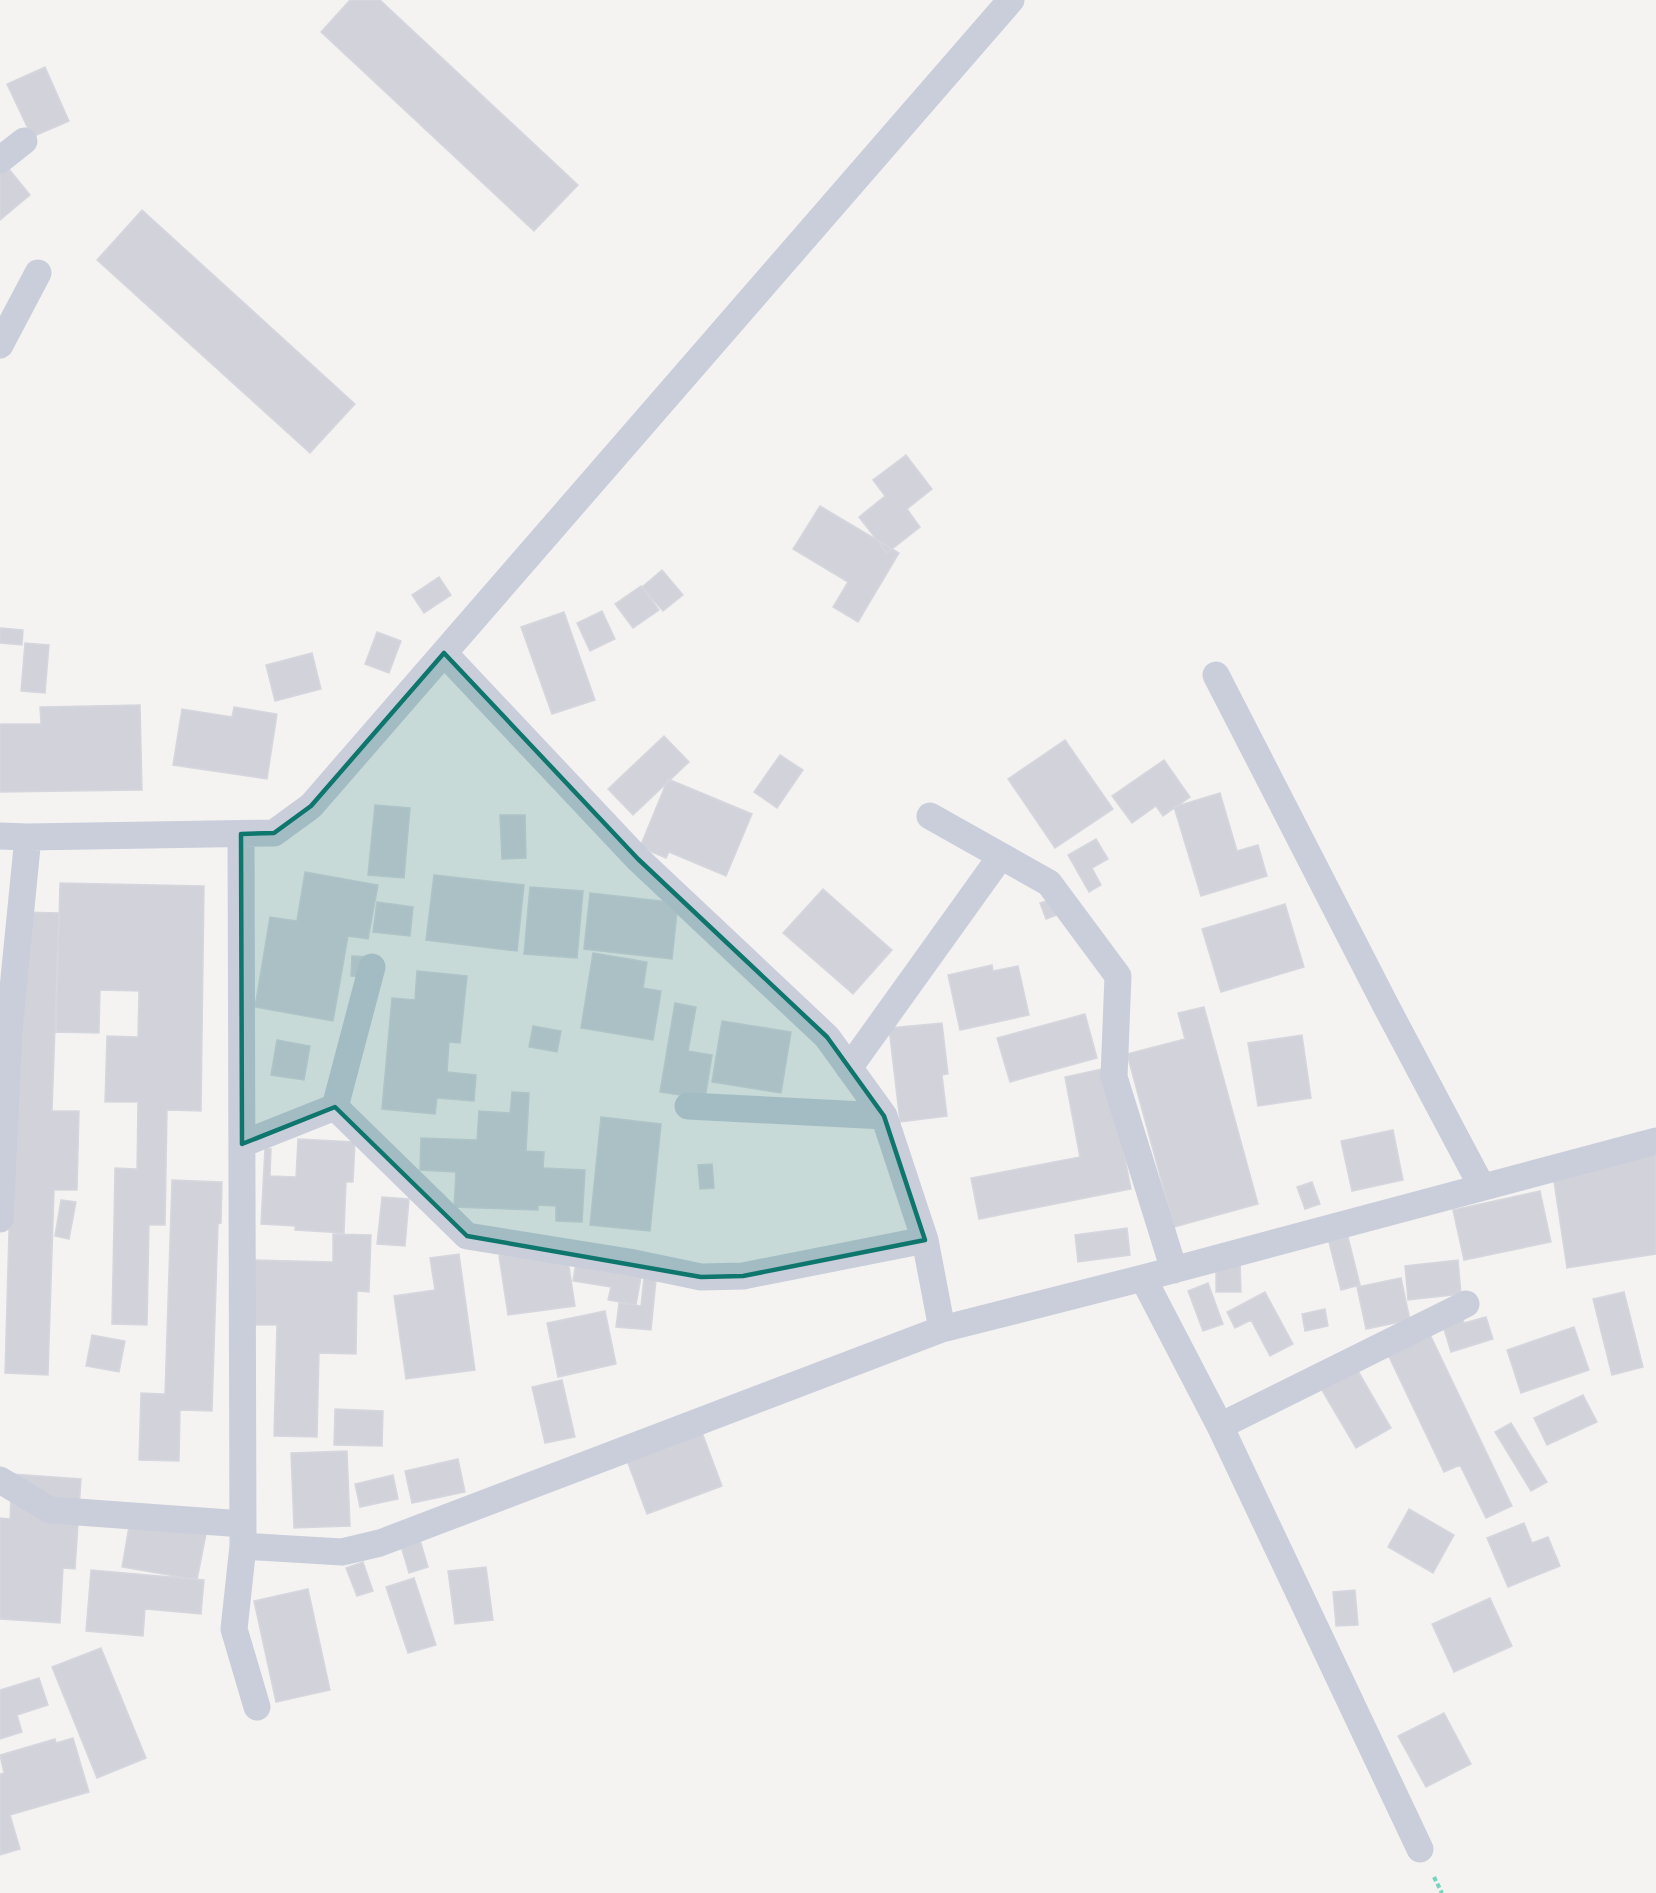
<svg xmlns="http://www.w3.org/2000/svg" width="1656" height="1893" viewBox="0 0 1656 1893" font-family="'Golos Text',sans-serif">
<rect width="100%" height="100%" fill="#f5f3f2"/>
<path fill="#d2d3da" stroke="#d6d7de" stroke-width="1.5" d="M 350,0 L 380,0 L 578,185 L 534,231 L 321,32 Z
M 45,67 L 69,121 L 32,137 L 7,84 Z
M 0,158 L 30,195 L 0,220 Z
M 142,210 L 355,404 L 310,453 L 97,260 Z
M 906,455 L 932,489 L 907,509 L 920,527 L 887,553 L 859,517 L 885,496 L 873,480 Z
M 820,506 L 899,553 L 858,622 L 833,607 L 848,582 L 793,549 Z
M 662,570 L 683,595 L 663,611 L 642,587 Z
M 439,577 L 451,595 L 424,613 L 412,595 Z
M 641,586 L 659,610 L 633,628 L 615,604 Z
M 602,611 L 615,639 L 590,651 L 577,623 Z
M 564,612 L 595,700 L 552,714 L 521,627 Z
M 0,628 L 23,630 L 22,645 L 0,643 Z
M 377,632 L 401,641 L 389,673 L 365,664 Z
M 25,643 L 49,645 L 45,693 L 21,691 Z
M 312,653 L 321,689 L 275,701 L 266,665 Z
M 140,705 L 142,790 L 0,792 L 0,724 L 41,724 L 40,707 Z
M 234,707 L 277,714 L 267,779 L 173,765 L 182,709 L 232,717 Z
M 664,736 L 689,762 L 633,815 L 608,789 Z
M 1065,740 L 1113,809 L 1055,848 L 1008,779 Z
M 780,755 L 803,770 L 777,808 L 754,792 Z
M 1164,760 L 1190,797 L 1163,816 L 1156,806 L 1132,823 L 1112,796 Z
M 668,779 L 752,814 L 726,876 L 669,852 L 666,858 L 640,847 Z
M 1220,793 L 1237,851 L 1258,845 L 1267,876 L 1201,896 L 1174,807 Z
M 375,805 L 410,808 L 404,878 L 368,875 Z
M 500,815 L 525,815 L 526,858 L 502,859 Z
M 1096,839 L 1108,859 L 1092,868 L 1101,885 L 1089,892 L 1068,855 Z
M 305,872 L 378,885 L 368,939 L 348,936 L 333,1021 L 255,1007 L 270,917 L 297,921 Z
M 434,875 L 524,885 L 517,951 L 426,940 Z
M 60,883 L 204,886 L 201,1111 L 167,1110 L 165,1225 L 149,1225 L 147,1325 L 112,1324 L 115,1168 L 137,1169 L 138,1102 L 105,1102 L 107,1036 L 138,1037 L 139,991 L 100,990 L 99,1033 L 56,1032 Z
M 530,887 L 583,891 L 577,958 L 524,954 Z
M 823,889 L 892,950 L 853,994 L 783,933 Z
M 590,893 L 678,903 L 672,959 L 584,949 Z
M 1059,897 L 1065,912 L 1046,919 L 1040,903 Z
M 377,902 L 413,907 L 410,936 L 373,932 Z
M 1285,904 L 1304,967 L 1221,992 L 1202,929 Z
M 18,912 L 59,913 L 52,1111 L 79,1111 L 77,1190 L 54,1190 L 48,1375 L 5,1373 Z
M 593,953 L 647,962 L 643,988 L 661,991 L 653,1040 L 581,1028 Z
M 352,956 L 370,957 L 369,977 L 351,976 Z
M 992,965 L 993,971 L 1018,966 L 1029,1015 L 960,1030 L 948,975 Z
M 417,971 L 467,976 L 460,1043 L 449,1042 L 447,1072 L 476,1075 L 474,1101 L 437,1098 L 435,1114 L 382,1109 L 392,998 L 415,1000 Z
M 675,1003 L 696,1007 L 688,1051 L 712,1055 L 705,1099 L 660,1092 Z
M 1204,1007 L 1258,1204 L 1174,1227 L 1127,1054 L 1185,1039 L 1178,1013 Z
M 1085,1014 L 1097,1058 L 1010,1082 L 997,1038 Z
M 722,1021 L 791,1032 L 781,1093 L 712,1082 Z
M 942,1023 L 948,1074 L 942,1075 L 947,1116 L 900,1122 L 889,1028 Z
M 533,1026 L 561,1031 L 557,1052 L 529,1047 Z
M 1302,1035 L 1311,1098 L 1258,1106 L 1248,1043 Z
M 277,1040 L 310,1046 L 304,1080 L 271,1075 Z
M 1107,1068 L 1131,1189 L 979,1219 L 971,1178 L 1080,1157 L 1065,1077 Z
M 512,1092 L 529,1093 L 526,1151 L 544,1152 L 543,1168 L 585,1170 L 582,1222 L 556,1221 L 556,1206 L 538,1205 L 538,1210 L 454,1207 L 456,1172 L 420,1170 L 421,1138 L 477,1140 L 479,1111 L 510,1113 Z
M 601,1117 L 661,1124 L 650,1231 L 590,1225 Z
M 1393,1130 L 1403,1180 L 1352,1191 L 1341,1141 Z
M 298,1139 L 355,1142 L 353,1182 L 346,1182 L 344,1233 L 295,1230 L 295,1226 L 261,1224 L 265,1148 L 271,1149 L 270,1176 L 296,1177 Z
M 1656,1146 L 1656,1254 L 1567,1268 L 1551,1162 Z
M 712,1164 L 714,1188 L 700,1189 L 698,1165 Z
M 172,1180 L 222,1182 L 221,1223 L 218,1224 L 212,1411 L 180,1410 L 179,1461 L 139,1460 L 141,1393 L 165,1394 Z
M 1312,1182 L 1320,1204 L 1305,1209 L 1297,1187 Z
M 1540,1191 L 1551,1242 L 1464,1260 L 1453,1210 Z
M 382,1197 L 409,1199 L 405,1246 L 377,1244 Z
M 61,1200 L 76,1202 L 69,1239 L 55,1236 Z
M 1127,1228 L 1130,1255 L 1078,1262 L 1075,1235 Z
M 333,1234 L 371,1235 L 369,1292 L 357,1291 L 356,1354 L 319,1353 L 317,1437 L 274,1436 L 277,1325 L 249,1325 L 251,1260 L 333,1262 Z
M 1348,1237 L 1360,1285 L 1341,1290 L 1329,1242 Z
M 579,1243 L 645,1255 L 636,1305 L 608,1300 L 611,1287 L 573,1281 Z
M 566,1247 L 575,1306 L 508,1315 L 499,1256 Z
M 459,1254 L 475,1370 L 406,1379 L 394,1296 L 435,1290 L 430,1258 Z
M 646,1258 L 658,1260 L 651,1330 L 616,1327 L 619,1303 L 641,1306 Z
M 1458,1260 L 1461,1294 L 1408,1300 L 1405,1266 Z
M 1216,1261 L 1240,1261 L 1241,1292 L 1216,1292 Z
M 1401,1278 L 1410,1320 L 1366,1329 L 1357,1287 Z
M 1208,1283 L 1223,1324 L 1203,1331 L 1188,1291 Z
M 1265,1292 L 1293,1344 L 1270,1356 L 1251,1320 L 1235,1328 L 1227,1312 Z
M 1624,1292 L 1643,1367 L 1612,1375 L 1593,1299 Z
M 1325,1309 L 1328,1326 L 1305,1331 L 1302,1314 Z
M 1460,1310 L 1464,1323 L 1486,1317 L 1493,1339 L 1451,1352 L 1440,1316 Z
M 605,1311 L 616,1364 L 558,1377 L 547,1323 Z
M 1425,1324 L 1512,1506 L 1486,1518 L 1460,1465 L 1444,1472 L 1383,1344 Z
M 1574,1327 L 1589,1370 L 1521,1393 L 1507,1350 Z
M 92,1335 L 125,1341 L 119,1372 L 86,1366 Z
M 1351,1359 L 1391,1428 L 1356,1448 L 1316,1380 Z
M 562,1380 L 575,1437 L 545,1443 L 532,1387 Z
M 1583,1395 L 1597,1422 L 1547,1445 L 1534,1418 Z
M 335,1409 L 383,1411 L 382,1446 L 334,1445 Z
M 694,1411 L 722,1486 L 647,1514 L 619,1439 Z
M 1511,1423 L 1547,1482 L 1531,1491 L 1495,1432 Z
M 347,1451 L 350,1526 L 294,1528 L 291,1453 Z
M 458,1459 L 465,1492 L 412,1503 L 405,1471 Z
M 12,1474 L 81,1479 L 75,1569 L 63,1568 L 60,1623 L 0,1619 L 0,1518 L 10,1519 Z
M 393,1475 L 398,1499 L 360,1507 L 355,1484 Z
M 1409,1509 L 1454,1535 L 1433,1573 L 1388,1547 Z
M 130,1521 L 206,1534 L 197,1580 L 122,1567 Z
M 1524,1523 L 1532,1543 L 1548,1537 L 1560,1566 L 1508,1587 L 1487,1538 Z
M 417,1530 L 428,1567 L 409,1573 L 398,1536 Z
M 363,1562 L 373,1591 L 357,1596 L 346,1568 Z
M 486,1567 L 493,1620 L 455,1624 L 448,1571 Z
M 91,1570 L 204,1580 L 201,1614 L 145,1609 L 143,1636 L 86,1631 Z
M 414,1578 L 436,1645 L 408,1653 L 386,1587 Z
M 308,1589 L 330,1690 L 276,1702 L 254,1601 Z
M 1355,1590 L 1358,1625 L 1336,1626 L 1333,1592 Z
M 1490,1598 L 1512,1646 L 1454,1672 L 1432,1624 Z
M 101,1648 L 146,1758 L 97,1778 L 52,1667 Z
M 39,1678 L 48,1705 L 17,1715 L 22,1732 L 0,1739 L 0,1690 Z
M 1444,1713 L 1471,1764 L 1426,1787 L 1398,1736 Z
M 73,1738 L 89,1792 L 10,1815 L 20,1849 L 0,1855 L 0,1774 L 4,1773 L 0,1755 L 55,1739 L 56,1743 Z"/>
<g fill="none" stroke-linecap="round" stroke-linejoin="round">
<path stroke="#76d3bd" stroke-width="4" stroke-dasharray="4.5 3" stroke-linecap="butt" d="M 1434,1877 L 1442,1893"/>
<path stroke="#c9ceda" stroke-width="27" d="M 0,160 L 24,141
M 0,345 L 38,273
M 444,653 L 638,859 L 827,1037 L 884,1116 L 925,1240 L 942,1329
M 1216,675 L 1386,1006 L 1482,1187
M 930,816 L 1049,883 L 1118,976 L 1114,1077 L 1174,1270
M 241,834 L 243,1546 L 234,1629 L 257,1707
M 0,836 L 28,837
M 0,1028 L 9,1029 L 28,837 L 274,833 L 311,806 L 1011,0
M 849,1068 L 1001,856
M 688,1106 L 884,1116
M 335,1107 L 372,967
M 242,1144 L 335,1107 L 467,1236 L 629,1262 L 701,1277 L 743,1276 L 925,1240
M 0,1219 L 9,1029
M 1143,1278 L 1220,1426 L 1420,1849
M 1220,1426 L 1466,1304
M 0,1480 L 50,1510 L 243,1524
M 243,1546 L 342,1552 L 380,1543 L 942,1329 L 1143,1278 L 1656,1141"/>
</g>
<path fill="#0f766e" fill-opacity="0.2" stroke="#0f766e" stroke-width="4.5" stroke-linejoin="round" d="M 444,653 L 638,859 L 827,1037 L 884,1116 L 925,1240 L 743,1276 L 701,1277 L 467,1236 L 335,1107 L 242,1144 L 241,834 L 274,833 L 311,806 Z"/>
</svg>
